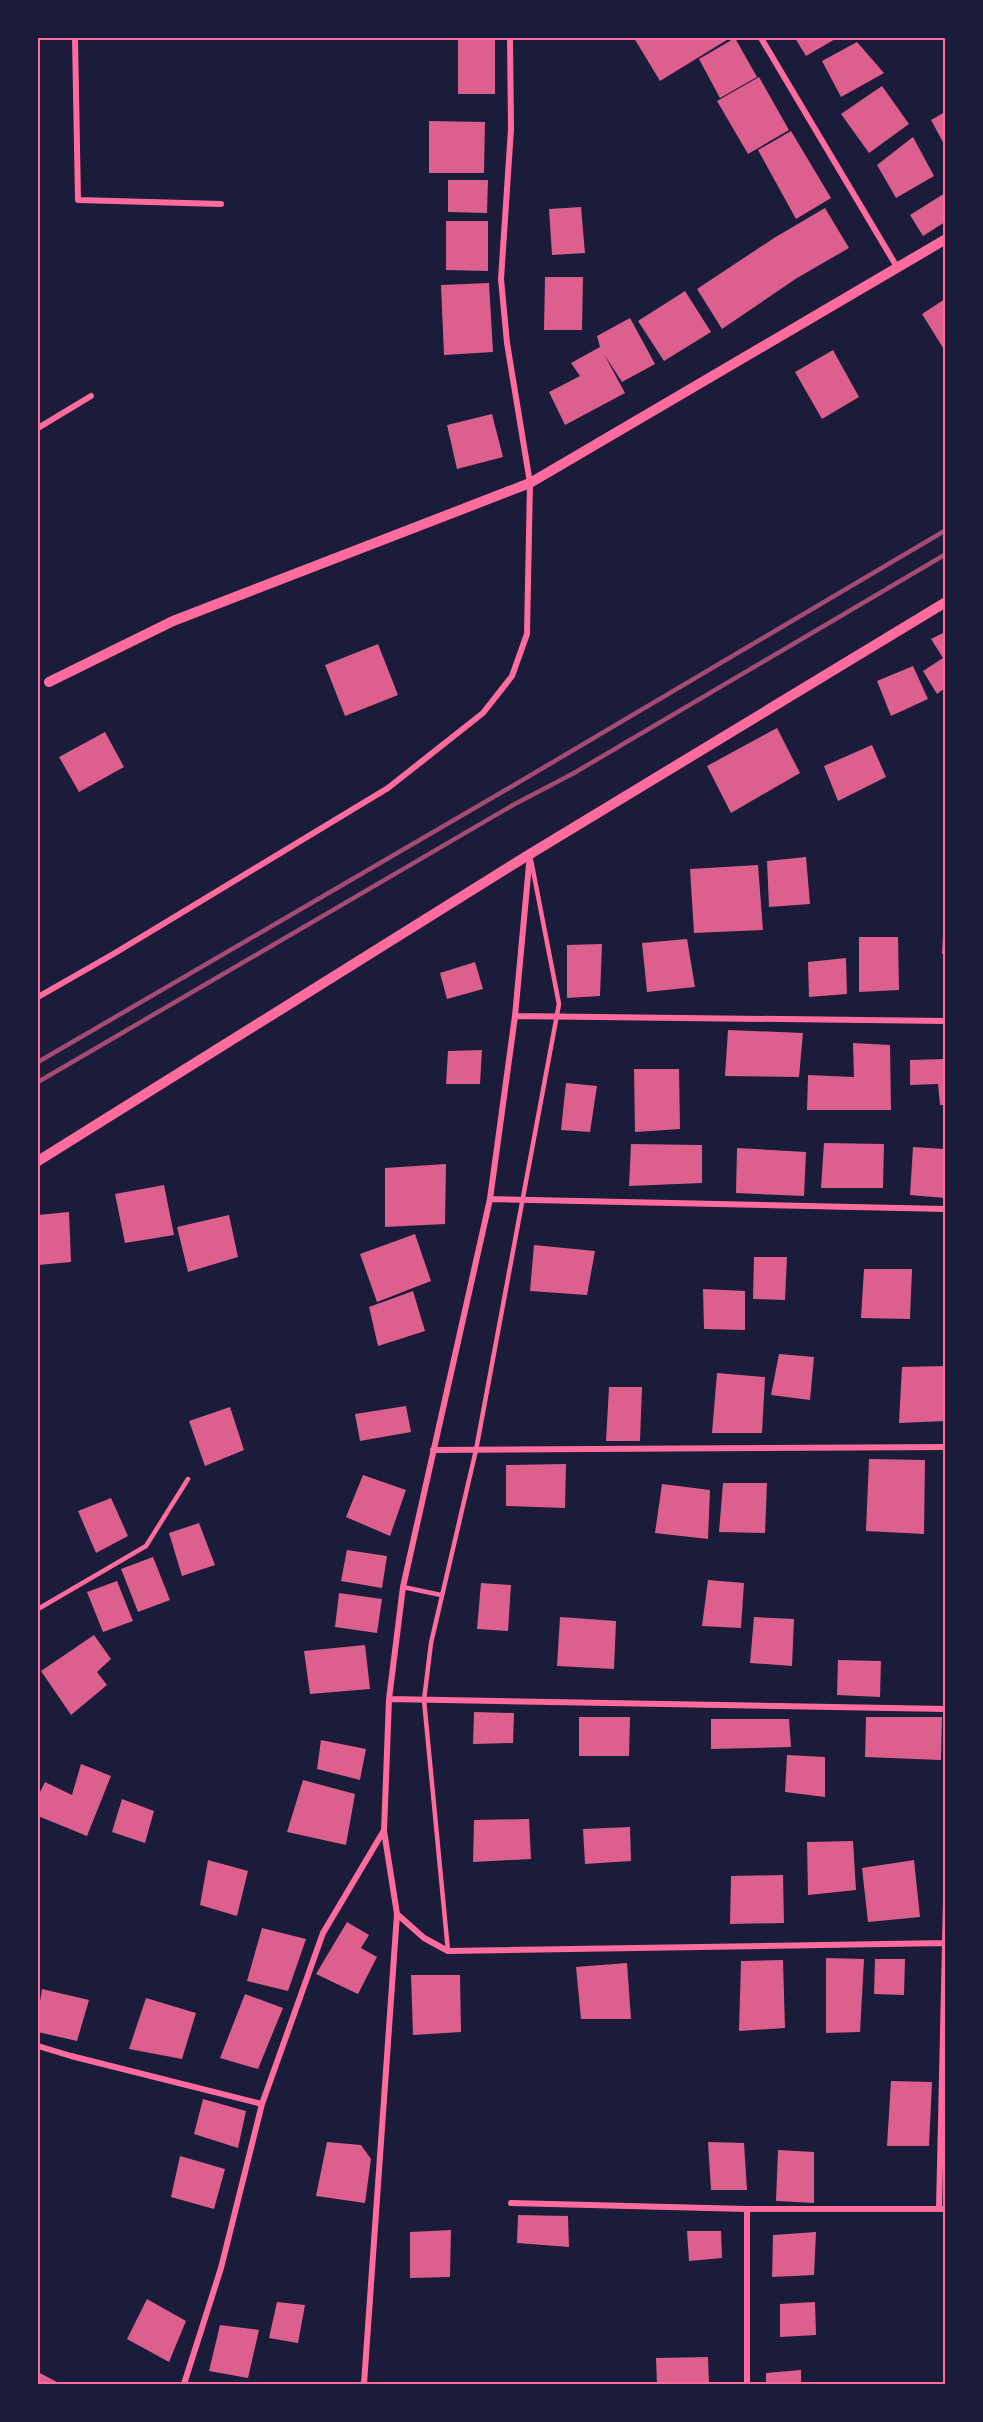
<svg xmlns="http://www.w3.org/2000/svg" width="983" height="2422" viewBox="0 0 983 2422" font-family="Helvetica,sans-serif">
<rect width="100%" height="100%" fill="#1b1b3a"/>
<path fill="#dd5f8e" d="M 634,38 L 730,38 L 660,81 Z
M 735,38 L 757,77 L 720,98 L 699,59 Z
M 795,38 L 837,38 L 806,56 Z
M 458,40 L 495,40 L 495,94 L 458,94 Z
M 857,42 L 884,73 L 841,97 L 822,61 Z
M 759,77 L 789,130 L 748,154 L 717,101 Z
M 882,86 L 909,124 L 869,153 L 841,114 Z
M 945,112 L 945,146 L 931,120 Z
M 429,121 L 485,122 L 484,173 L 429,173 Z
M 791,131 L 831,198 L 796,219 L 758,150 Z
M 913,137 L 934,176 L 896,198 L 877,165 Z
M 448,180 L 488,180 L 487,213 L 448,212 Z
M 945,193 L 945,222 L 923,236 L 910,215 Z
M 581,207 L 585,253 L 552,255 L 549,209 Z
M 825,208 L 849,248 L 797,278 L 722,329 L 697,289 L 774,238 Z
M 446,221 L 488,221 L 488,271 L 446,270 Z
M 545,277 L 583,277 L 582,330 L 544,330 Z
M 489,283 L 493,352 L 444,355 L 441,285 Z
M 685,291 L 711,332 L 664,361 L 638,321 Z
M 945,299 L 945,351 L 922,314 Z
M 630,318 L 655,364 L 622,382 L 604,354 L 625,393 L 565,425 L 549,392 L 580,376 L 571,363 L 600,347 L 597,336 Z
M 833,350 L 859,397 L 822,419 L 795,372 Z
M 492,414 L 503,457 L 457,469 L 447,425 Z
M 945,632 L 945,688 L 937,694 L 923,671 L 943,658 L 931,639 Z
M 378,644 L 398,695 L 345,716 L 325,665 Z
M 913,666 L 928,699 L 891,716 L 877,681 Z
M 777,728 L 800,773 L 731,813 L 707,766 Z
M 105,732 L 124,767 L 79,792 L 59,757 Z
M 872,745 L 886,777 L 838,801 L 824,766 Z
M 806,857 L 810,904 L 769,907 L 767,861 Z
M 758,865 L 763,930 L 694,933 L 690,869 Z
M 944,917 L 945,917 L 945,954 L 942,954 Z
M 859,937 L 898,937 L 899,990 L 859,992 Z
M 687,939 L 695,987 L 647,992 L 642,943 Z
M 602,944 L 600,996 L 567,998 L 567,945 Z
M 846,958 L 847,994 L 809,997 L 808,962 Z
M 475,962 L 483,989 L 447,999 L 440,973 Z
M 728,1030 L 803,1033 L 799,1077 L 725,1076 Z
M 853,1043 L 890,1045 L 891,1110 L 807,1110 L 808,1075 L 854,1077 Z
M 482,1050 L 480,1084 L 446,1084 L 448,1051 Z
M 945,1059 L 945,1105 L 940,1105 L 938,1084 L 910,1085 L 910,1060 Z
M 634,1069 L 679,1069 L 680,1129 L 635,1132 Z
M 566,1083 L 597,1086 L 590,1132 L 561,1130 Z
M 824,1143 L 884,1144 L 883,1188 L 821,1188 Z
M 631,1144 L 702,1145 L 702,1183 L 629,1186 Z
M 913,1147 L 945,1149 L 945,1198 L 910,1195 Z
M 737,1148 L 806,1152 L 804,1196 L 736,1193 Z
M 446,1164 L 445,1224 L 385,1227 L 385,1168 Z
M 164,1185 L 174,1235 L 125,1243 L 115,1194 Z
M 69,1212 L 71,1262 L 38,1265 L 38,1215 Z
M 229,1215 L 238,1257 L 188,1272 L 177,1227 Z
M 415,1234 L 431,1281 L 377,1302 L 360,1254 Z
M 534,1245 L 595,1251 L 587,1295 L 530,1291 Z
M 754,1257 L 787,1257 L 785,1300 L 753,1299 Z
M 864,1269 L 912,1269 L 910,1319 L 861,1318 Z
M 703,1289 L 745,1291 L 745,1330 L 704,1329 Z
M 413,1291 L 425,1331 L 378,1346 L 369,1307 Z
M 779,1354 L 814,1357 L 810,1400 L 771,1395 Z
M 945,1366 L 945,1421 L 899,1423 L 902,1367 Z
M 717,1373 L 765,1377 L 762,1433 L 712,1433 Z
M 609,1387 L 642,1387 L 640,1441 L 606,1441 Z
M 406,1406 L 411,1432 L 360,1441 L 355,1414 Z
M 230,1407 L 244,1450 L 205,1466 L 189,1421 Z
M 869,1459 L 925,1460 L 924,1534 L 866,1531 Z
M 566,1464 L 565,1508 L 506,1506 L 506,1465 Z
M 363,1475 L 406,1490 L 390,1536 L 346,1517 Z
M 723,1483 L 767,1483 L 765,1533 L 719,1532 Z
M 662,1484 L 710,1490 L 708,1539 L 655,1533 Z
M 111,1498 L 128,1536 L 96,1553 L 78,1511 Z
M 199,1523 L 215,1565 L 182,1576 L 169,1533 Z
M 347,1550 L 387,1556 L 382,1588 L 341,1581 Z
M 153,1557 L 170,1600 L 138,1612 L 121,1569 Z
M 708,1580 L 744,1583 L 741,1628 L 702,1626 Z
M 117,1581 L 133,1621 L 103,1632 L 87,1592 Z
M 481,1583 L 511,1585 L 508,1631 L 477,1629 Z
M 339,1593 L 382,1599 L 377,1633 L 335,1627 Z
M 560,1617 L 616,1621 L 614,1669 L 557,1666 Z
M 754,1617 L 794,1619 L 792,1666 L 750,1663 Z
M 94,1635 L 111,1659 L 97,1672 L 107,1685 L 71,1715 L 41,1671 Z
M 365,1645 L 370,1689 L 310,1694 L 304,1651 Z
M 838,1660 L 881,1661 L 880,1697 L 837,1695 Z
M 474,1712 L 514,1713 L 513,1743 L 473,1744 Z
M 579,1717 L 630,1717 L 629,1756 L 579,1756 Z
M 866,1717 L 942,1717 L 941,1760 L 865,1757 Z
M 711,1719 L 789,1719 L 791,1747 L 711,1749 Z
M 321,1740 L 366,1749 L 360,1780 L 317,1769 Z
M 787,1755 L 825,1757 L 825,1797 L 785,1792 Z
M 81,1764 L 111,1776 L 87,1836 L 38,1816 L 38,1796 L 45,1782 L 72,1795 Z
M 303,1780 L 355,1794 L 346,1845 L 287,1832 Z
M 122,1799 L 154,1811 L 145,1843 L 112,1832 Z
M 529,1819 L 531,1859 L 473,1862 L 474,1820 Z
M 630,1827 L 631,1861 L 585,1864 L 583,1829 Z
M 853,1841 L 856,1890 L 808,1895 L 807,1842 Z
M 208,1860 L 248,1871 L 237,1916 L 200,1905 Z
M 914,1860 L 920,1917 L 868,1922 L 862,1868 Z
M 783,1875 L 784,1923 L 730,1924 L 731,1876 Z
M 347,1922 L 369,1935 L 361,1948 L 377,1957 L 358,1994 L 316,1974 Z
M 262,1928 L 306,1939 L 288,1991 L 247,1981 Z
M 826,1958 L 864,1959 L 860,2032 L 826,2033 Z
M 875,1959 L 905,1959 L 904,1995 L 874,1994 Z
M 783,1960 L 785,2028 L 739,2031 L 741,1961 Z
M 627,1963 L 631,2019 L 581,2019 L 576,1967 Z
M 411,1975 L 460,1975 L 461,2032 L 413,2035 Z
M 42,1989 L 89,2000 L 77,2041 L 38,2032 L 38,2014 Z
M 245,1994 L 283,2008 L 258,2069 L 220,2058 Z
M 146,1998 L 196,2013 L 182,2059 L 129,2049 Z
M 891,2081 L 932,2082 L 929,2146 L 887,2146 Z
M 203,2099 L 246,2111 L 238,2148 L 194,2134 Z
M 327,2142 L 361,2145 L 371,2159 L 365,2203 L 316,2196 Z
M 708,2142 L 744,2143 L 747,2190 L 711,2190 Z
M 778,2150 L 814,2152 L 814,2203 L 776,2201 Z
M 180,2156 L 225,2169 L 214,2209 L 171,2197 Z
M 518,2215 L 568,2216 L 569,2247 L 517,2243 Z
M 451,2230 L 450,2277 L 410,2278 L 410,2232 Z
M 687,2231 L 721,2231 L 722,2258 L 689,2261 Z
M 816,2232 L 814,2275 L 772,2277 L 773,2235 Z
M 147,2299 L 186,2321 L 169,2362 L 127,2339 Z
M 277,2302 L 305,2305 L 298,2343 L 269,2338 Z
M 815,2302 L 816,2335 L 780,2337 L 780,2304 Z
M 220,2325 L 259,2330 L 248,2378 L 209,2371 Z
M 708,2357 L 709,2384 L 657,2384 L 656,2358 Z
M 801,2370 L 801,2384 L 766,2384 L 766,2373 Z
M 38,2372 L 57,2382 L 56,2384 L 38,2384 Z"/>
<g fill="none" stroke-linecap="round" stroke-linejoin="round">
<path stroke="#ff6b9d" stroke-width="4.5" d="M 403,1587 L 441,1595
M 38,1609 L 146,1546 L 188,1479
M 448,1951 L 424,1700 L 431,1643 L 476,1450 L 559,1004 L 531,860"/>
<path stroke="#ff6b9d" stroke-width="6" d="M 75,38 L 78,200 L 221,204
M 761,38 L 897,267
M 38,428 L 91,396
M 38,997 L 115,953 L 388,788 L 483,713 L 512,676 L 527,634 L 530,483 L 507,343 L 501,279 L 511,129 L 510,38
M 515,1016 L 946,1021
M 490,1199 L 946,1209
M 433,1450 L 946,1447
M 389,1699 L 946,1709
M 397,1914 L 424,1938 L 448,1951 L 946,1943
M 38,2046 L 71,2056 L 262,2104
M 511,2203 L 747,2209 L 946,2209
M 939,2209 L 946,1900
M 184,2384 L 221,2268 L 262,2104 L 323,1933 L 383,1832
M 364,2384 L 397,1914 L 384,1831 L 389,1699 L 403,1587 L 490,1199 L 515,1016 L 530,854
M 747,2384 L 747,2209"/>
<path stroke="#ff6b9d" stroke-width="10" d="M 49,682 L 173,621 L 530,483 L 946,239
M 38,1161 L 530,854 L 946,602"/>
<path stroke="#a44b75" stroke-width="4.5" d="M 38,1062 L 509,788 L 946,530
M 38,1082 L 513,805 L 574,773 L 946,554"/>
</g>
<rect width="983" height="2422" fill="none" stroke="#1b1b3a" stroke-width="78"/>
<rect x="39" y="39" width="905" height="2344" fill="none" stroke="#ff6b9d" stroke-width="2"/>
</svg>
